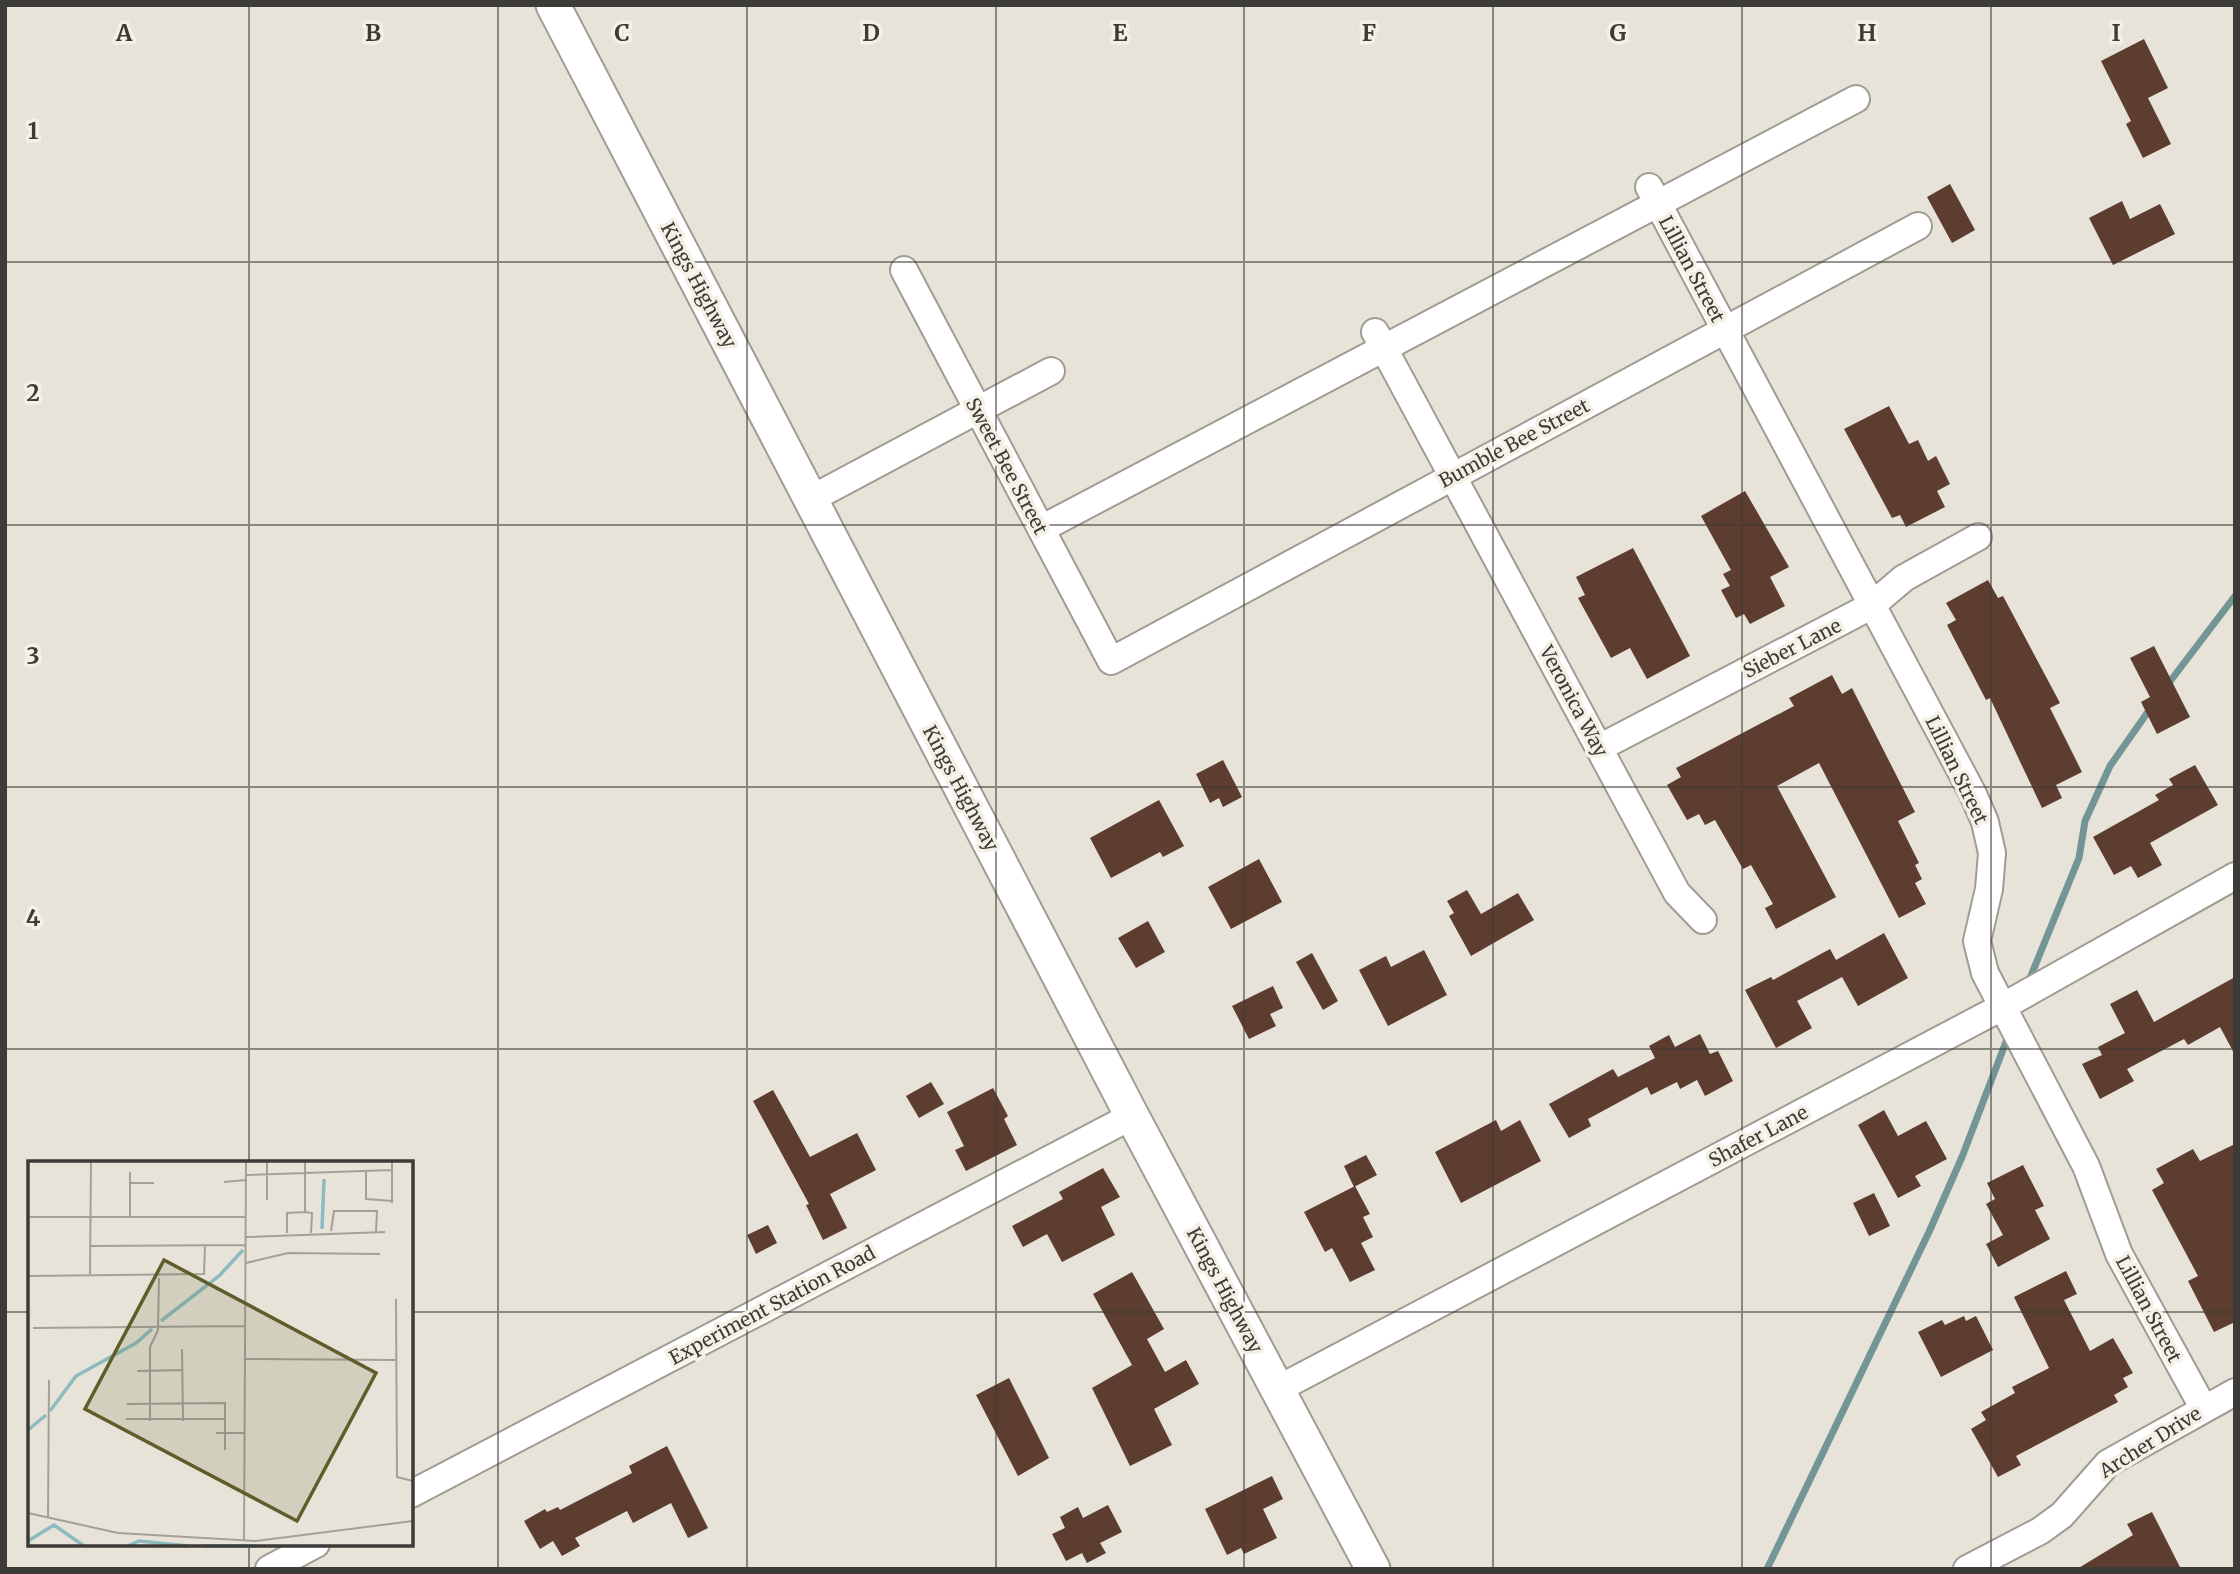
<svg xmlns="http://www.w3.org/2000/svg" width="2240" height="1574" viewBox="0 0 2240 1574" font-family="Merriweather,serif">
<rect width="100%" height="100%" fill="#e7e3d9"/>
<g fill="none" stroke-linecap="round" stroke-linejoin="round">
<path stroke="#749596" stroke-width="7" d="M 2165,688 L 2235,596
M 2028,983 L 2079,858 L 2085,821 L 2110,766 L 2152,706
M 1767,1569 L 1929,1232 L 1962,1157 L 2009,1034"/>
</g>
<path fill="#5d3d2f" d="M 2144,39 L 2168,88 L 2148,98 L 2171,144 L 2143,158 L 2126,124 L 2131,121 L 2101,61 Z
M 1950,184 L 1975,230 L 1952,243 L 1927,197 Z
M 2122,201 L 2130,219 L 2160,204 L 2175,234 L 2113,265 L 2089,218 Z
M 1889,406 L 1909,444 L 1918,440 L 1928,461 L 1936,456 L 1950,484 L 1937,491 L 1945,507 L 1906,527 L 1900,515 L 1892,518 L 1844,429 Z
M 1745,491 L 1789,567 L 1770,577 L 1785,606 L 1750,624 L 1744,614 L 1736,618 L 1721,590 L 1730,586 L 1723,574 L 1731,570 L 1701,516 Z
M 1633,548 L 1690,656 L 1647,679 L 1630,648 L 1611,658 L 1578,598 L 1585,595 L 1576,577 Z
M 1988,580 L 1998,598 L 2003,596 L 2060,703 L 2050,708 L 2082,772 L 2056,785 L 2062,798 L 2042,808 L 1990,698 L 1986,700 L 1947,625 L 1956,620 L 1946,603 Z
M 2154,646 L 2190,717 L 2157,734 L 2141,702 L 2150,697 L 2130,658 Z
M 1832,675 L 1842,694 L 1852,688 L 1915,812 L 1898,821 L 1919,863 L 1915,865 L 1922,879 L 1915,883 L 1926,904 L 1899,918 L 1819,763 L 1777,786 L 1836,897 L 1776,929 L 1765,908 L 1773,904 L 1751,865 L 1743,869 L 1715,820 L 1705,825 L 1699,814 L 1687,820 L 1667,785 L 1681,777 L 1676,768 L 1794,706 L 1789,698 Z
M 1223,760 L 1242,797 L 1223,807 L 1219,798 L 1210,803 L 1196,774 Z
M 2195,765 L 2218,805 L 2150,843 L 2162,865 L 2138,878 L 2131,866 L 2114,875 L 2093,837 L 2159,800 L 2155,795 L 2173,785 L 2169,779 Z
M 1159,800 L 1184,846 L 1163,857 L 1160,852 L 1111,878 L 1090,838 Z
M 1259,859 L 1282,902 L 1231,929 L 1208,887 Z
M 1467,890 L 1481,914 L 1518,893 L 1534,920 L 1471,956 L 1449,916 L 1454,913 L 1447,901 Z
M 1148,921 L 1165,952 L 1136,968 L 1118,938 Z
M 1884,933 L 1908,978 L 1858,1006 L 1842,977 L 1797,1001 L 1812,1028 L 1776,1048 L 1745,990 L 1771,977 L 1773,980 L 1830,949 L 1836,960 Z
M 1424,950 L 1447,995 L 1388,1026 L 1359,970 L 1386,956 L 1391,967 Z
M 1312,953 L 1338,1001 L 1323,1010 L 1296,962 Z
M 2235,977 L 2235,1055 L 2220,1027 L 2188,1045 L 2184,1039 L 2127,1069 L 2134,1081 L 2100,1099 L 2082,1064 L 2102,1055 L 2098,1047 L 2125,1033 L 2110,1004 L 2137,990 L 2154,1022 Z
M 1273,986 L 1283,1008 L 1270,1014 L 1276,1026 L 1249,1039 L 1232,1006 Z
M 1700,1034 L 1710,1054 L 1718,1051 L 1733,1081 L 1705,1096 L 1697,1080 L 1680,1089 L 1677,1082 L 1651,1095 L 1647,1087 L 1588,1119 L 1591,1126 L 1569,1138 L 1549,1104 L 1613,1069 L 1618,1077 L 1655,1058 L 1649,1046 L 1669,1035 L 1675,1047 Z
M 931,1082 L 944,1104 L 919,1118 L 906,1096 Z
M 993,1088 L 1008,1116 L 1004,1119 L 1017,1145 L 966,1171 L 955,1150 L 964,1146 L 947,1112 Z
M 773,1090 L 810,1157 L 857,1133 L 876,1170 L 830,1194 L 847,1228 L 823,1240 L 806,1205 L 809,1204 L 753,1101 Z
M 1884,1110 L 1898,1136 L 1926,1121 L 1947,1159 L 1915,1176 L 1921,1186 L 1898,1198 L 1858,1125 Z
M 1496,1120 L 1501,1131 L 1520,1120 L 1541,1161 L 1461,1203 L 1435,1152 Z
M 2235,1144 L 2235,1322 L 2214,1332 L 2188,1281 L 2198,1276 L 2152,1190 L 2164,1183 L 2156,1169 L 2193,1149 L 2200,1161 Z
M 1366,1155 L 1377,1175 L 1354,1187 L 1344,1166 Z
M 2023,1165 L 2044,1206 L 2035,1210 L 2050,1239 L 1998,1267 L 1986,1244 L 2003,1235 L 1986,1204 L 1995,1199 L 1987,1183 Z
M 1103,1168 L 1120,1197 L 1101,1207 L 1115,1235 L 1062,1262 L 1047,1234 L 1023,1247 L 1012,1226 L 1063,1199 L 1059,1192 Z
M 1355,1186 L 1370,1214 L 1363,1217 L 1373,1237 L 1361,1243 L 1375,1270 L 1350,1282 L 1332,1248 L 1325,1252 L 1304,1212 Z
M 1874,1193 L 1890,1226 L 1869,1236 L 1853,1203 Z
M 768,1225 L 777,1243 L 756,1254 L 747,1235 Z
M 2066,1271 L 2077,1294 L 2064,1300 L 2090,1351 L 2113,1338 L 2133,1373 L 2123,1378 L 2128,1387 L 2114,1395 L 2118,1402 L 2016,1456 L 2021,1465 L 1998,1477 L 1971,1429 L 1986,1420 L 1981,1412 L 2015,1393 L 2012,1387 L 2049,1368 L 2014,1297 Z
M 1132,1272 L 1164,1329 L 1147,1339 L 1165,1372 L 1186,1360 L 1199,1384 L 1154,1409 L 1172,1445 L 1130,1466 L 1092,1388 L 1132,1365 L 1093,1294 Z
M 1964,1316 L 1966,1321 L 1976,1316 L 1993,1350 L 1941,1377 L 1918,1332 L 1942,1320 L 1945,1325 Z
M 1009,1378 L 1049,1458 L 1018,1476 L 976,1395 Z
M 667,1446 L 708,1528 L 688,1538 L 671,1503 L 633,1523 L 627,1511 L 575,1538 L 580,1546 L 562,1556 L 553,1541 L 540,1549 L 524,1521 L 545,1509 L 547,1512 L 558,1507 L 560,1510 L 632,1473 L 629,1466 Z
M 1272,1476 L 1283,1499 L 1263,1509 L 1277,1538 L 1244,1554 L 1241,1548 L 1227,1555 L 1205,1509 Z
M 1108,1505 L 1122,1532 L 1100,1543 L 1106,1553 L 1087,1563 L 1082,1553 L 1066,1561 L 1052,1534 L 1065,1528 L 1060,1517 L 1078,1507 L 1083,1518 Z
M 2152,1512 L 2181,1569 L 2077,1569 L 2133,1535 L 2127,1524 Z"/>
<g fill="none" stroke-linecap="round" stroke-linejoin="round">
<defs>
<path id="minor" d="M 1649,187 L 1973,794 L 1985,822 L 1992,853 L 1989,889 L 1977,941 L 1985,973 L 2086,1166 L 2119,1254 L 2204,1409
M 904,270 L 1111,661 L 1918,226
M 1375,332 L 1677,893 L 1703,920
M 811,499 L 1051,371
M 1041,529 L 1856,99
M 1599,748 L 1871,606 L 1904,578 L 1978,537
M 1278,1389 L 2002,1007 L 2235,876
M 411,1494 L 1132,1116
M 269,1569 L 316,1544
M 1967,1569 L 2040,1531 L 2062,1515 L 2108,1463 L 2235,1392"/>
<path id="tertiary" d="M 553,5 L 1132,1116 L 1373,1569"/>
</defs>
<use href="#minor" stroke="#a09c93" stroke-width="30"/>
<use href="#tertiary" stroke="#a09c93" stroke-width="37"/>
<use href="#minor" stroke="#fff" stroke-width="26"/>
<use href="#tertiary" stroke="#fff" stroke-width="33"/>
</g>
<path fill="none" stroke="#3d3b37" stroke-width="2" stroke-opacity="0.55" d="M 249,5 L 249,1163M 498,5 L 498,1569M 747,5 L 747,1569M 996,5 L 996,1569M 1244,5 L 1244,1569M 1493,5 L 1493,1569M 1742,5 L 1742,1569M 1991,5 L 1991,1569M 5,262 L 2235,262M 5,525 L 2235,525M 5,787 L 2235,787M 5,1049 L 2235,1049M 5,1312 L 30,1312M 411,1312 L 2235,1312M 249,1544 L 249,1569"/>
<g text-anchor="middle" dominant-baseline="central" stroke-width="7" stroke-linejoin="round" paint-order="stroke">
<g font-size="19" fill="#3d3b37" stroke="#f5f0e6">
<text transform="translate(1692 269) rotate(62)">Lillian Street</text>
<text transform="translate(699 285) rotate(62)">Kings Highway</text>
<text transform="translate(1514 443) rotate(-28)">Bumble Bee Street</text>
<text transform="translate(1007 466) rotate(62)">Sweet Bee Street</text>
<text transform="translate(1792 648) rotate(-27)">Sieber Lane</text>
<text transform="translate(1574 701) rotate(62)">Veronica Way</text>
<text transform="translate(1957 770) rotate(64)">Lillian Street</text>
<text transform="translate(961 788) rotate(62)">Kings Highway</text>
<text transform="translate(1758 1136) rotate(-28)">Shafer Lane</text>
<text transform="translate(1225 1290) rotate(62)">Kings Highway</text>
<text transform="translate(772 1305) rotate(-28)">Experiment Station Road</text>
<text transform="translate(2149 1309) rotate(62)">Lillian Street</text>
<text transform="translate(2150 1442) rotate(-32)">Archer Drive</text>
</g>
</g>
<g transform="translate(28 1161)">
<rect width="385" height="385" fill="#e7e3d9"/>
<path fill="none" stroke="#8cbbbf" stroke-width="3.5" d="M 294,68 L 296,18M 133,160 L 191,115 L 215,89M 22,250 L 48,215 L 108,182 L 124,168M 0,269 L 18,254M 0,380 L 26,364 L 56,385M 100,385 L 111,380 L 161,385M 174,385 L 229,385"/>
<path fill="none" stroke="#a3a098" stroke-width="2" d="M 239,0 L 239,39M 277,0 L 277,51M 338,9 L 338,38 L 364,40M 218,14 L 364,9M 196,21 L 218,19M 102,22 L 126,22M 364,42 L 364,0M 0,56 L 218,56M 102,56 L 102,11M 303,70 L 306,50 L 349,50 L 348,71M 259,72 L 259,52 L 277,51 L 284,52 L 283,72M 218,76 L 357,71M 63,85 L 218,84M 218,102 L 260,92 L 352,93M 62,113 L 63,0M 0,115 L 176,113 L 177,84M 368,138 L 369,316 L 385,320M 5,167 L 218,165M 154,188 L 155,260M 218,198 L 369,199M 109,210 L 155,209M 99,243 L 197,242 L 197,289M 98,258 L 197,258M 122,260 L 122,186 L 130,169 L 131,117M 188,272 L 217,272M 0,352 L 90,372 L 228,380 L 385,360M 20,357 L 21,219M 216,379 L 218,0"/>
<path fill="#605d2a" fill-opacity="0.15" stroke="#605d2a" stroke-width="3.5" d="M 136,99 L 348,212 L 269,360 L 57,248 Z"/>
<rect width="385" height="385" fill="none" stroke="#3d3b37" stroke-width="3.5"/>
</g>
<g font-size="23" text-anchor="middle" font-weight="bold" fill="#3d3b37" stroke="#f5f0e6" stroke-width="7" stroke-linejoin="round" paint-order="stroke">
<text x="124" y="41">A</text>
<text x="373" y="41">B</text>
<text x="622" y="41">C</text>
<text x="871" y="41">D</text>
<text x="1120" y="41">E</text>
<text x="1369" y="41">F</text>
<text x="1618" y="41">G</text>
<text x="1867" y="41">H</text>
<text x="2116" y="41">I</text>
<text x="33" y="139">1</text>
<text x="33" y="401">2</text>
<text x="33" y="664">3</text>
<text x="33" y="926">4</text>
</g>
<rect width="2240" height="1574" fill="none" stroke="#3d3b37" stroke-width="14"/>
</svg>
